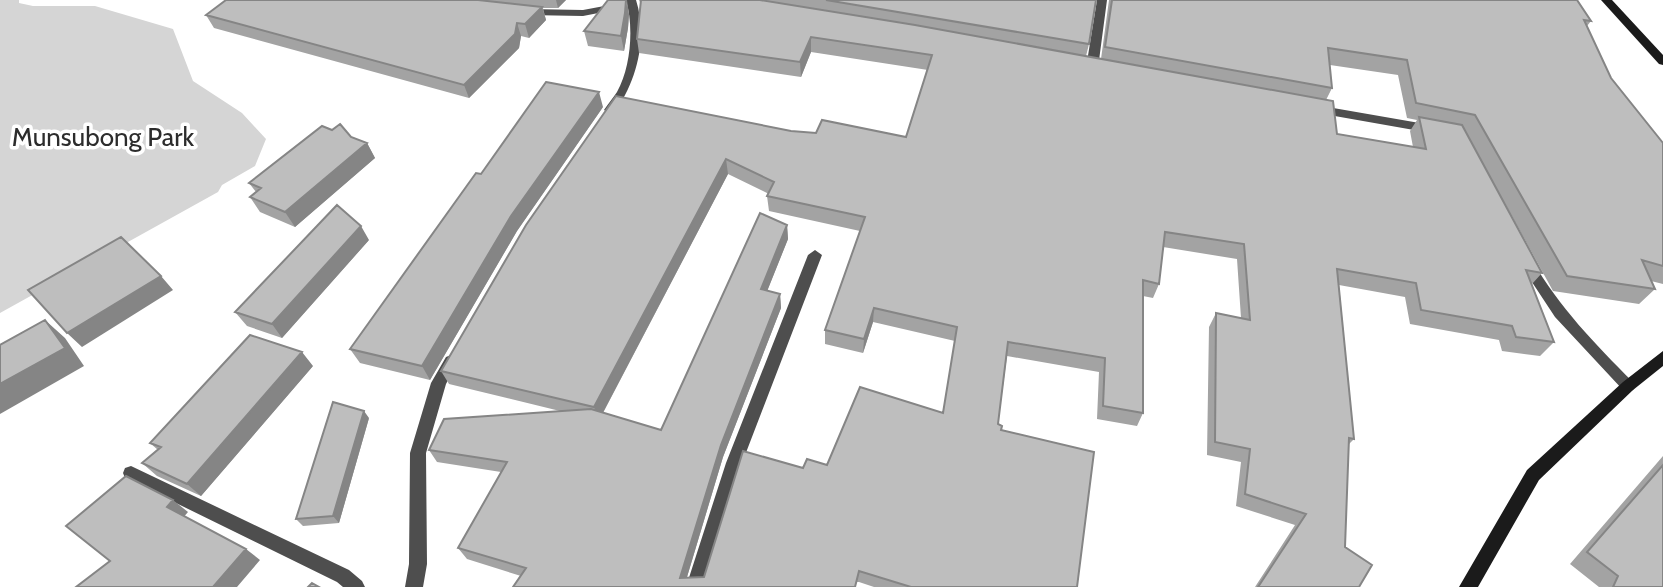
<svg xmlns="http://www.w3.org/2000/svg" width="1663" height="587" viewBox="0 0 1663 587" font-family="Cabin,sans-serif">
<rect width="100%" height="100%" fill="#fff"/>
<path fill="#d5d5d5" d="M 0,0 L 19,0 L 19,3 L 33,6 L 95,6 L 173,29 L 193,81 L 242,113 L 266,139 L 255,166 L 222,185 L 218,192 L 0,313 Z"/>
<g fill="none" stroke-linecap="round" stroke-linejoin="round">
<path fill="#4e4e4e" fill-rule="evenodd" d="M 626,0 L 636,0 C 648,38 637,81 614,113 L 610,114 L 604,110 C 608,104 613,98 617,92 C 631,67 634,27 626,0 Z
M 1097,0 L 1107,0 L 1098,68 L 1092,72 L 1086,68 Z
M 615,4 L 620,7 L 619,9 L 583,16 L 528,15 L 523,12 L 528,9 L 583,10 Z
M 1316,105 L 1431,125 L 1437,129 L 1431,133 L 1312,112 L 1312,106 Z
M 815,250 L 822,255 L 742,463 L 704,587 L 686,587 L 726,463 L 808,255 Z
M 1527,259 L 1532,260 C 1559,307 1595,344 1633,382 L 1636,386 L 1633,390 L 1628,392 L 1623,390 L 1555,317 L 1520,264 Z
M 451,355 L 456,357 L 458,361 L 446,384 L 426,453 L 427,564 L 423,587 L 405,587 L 409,564 L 410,453 L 431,383 L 446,357 Z
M 131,466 L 349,570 L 362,581 L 365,587 L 343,587 L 337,582 L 125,478 L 123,473 L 125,468 Z"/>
<path fill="#1b1b1b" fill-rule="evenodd" d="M 1601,0 L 1612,0 L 1663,55 L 1663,65 L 1659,64 Z
M 1663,351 L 1663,366 L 1633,390 L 1539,480 L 1478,587 L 1459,587 L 1527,470 L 1623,382 Z"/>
</g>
<path fill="#a3a3a3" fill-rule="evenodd" d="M 482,0 L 566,0 L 558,8 L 543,8 L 546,20 L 529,38 L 521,36 L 519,48 L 469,98 L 214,28 L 206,15 Z
M 639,0 L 1096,0 L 1089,44 L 1086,56 L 1101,59 L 1109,0 L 1577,0 L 1591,21 L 1587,26 L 1611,78 L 1663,143 L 1663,284 L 1651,281 L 1655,289 L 1639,304 L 1553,291 L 1502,198 L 1542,273 L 1532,284 L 1554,342 L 1540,356 L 1502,351 L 1499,340 L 1410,324 L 1405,297 L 1339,285 L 1354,439 L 1349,444 L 1345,547 L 1359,587 L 1255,587 L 1295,525 L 1236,506 L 1241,462 L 1207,455 L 1209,327 L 1216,313 L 1241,318 L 1237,259 L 1163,247 L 1159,284 L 1153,298 L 1143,296 L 1143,413 L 1137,426 L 1097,419 L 1099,372 L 1007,356 L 998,424 L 1077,587 L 874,587 L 859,582 L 521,576 L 467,559 L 458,548 L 501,472 L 437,462 L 429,450 L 560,411 L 449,384 L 441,371 L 526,225 L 791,131 L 816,133 L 906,137 L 928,70 L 811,52 L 801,77 L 639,53 L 637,39 L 641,4 ZM 1330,65 L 1398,75 L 1407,118 L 1417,120 L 1410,131 L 1413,147 L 1337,134 L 1326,100 L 1332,88 ZM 728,174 L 769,194 L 767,196 L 769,211 L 860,231 L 825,330 L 825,344 L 863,353 L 873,322 L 955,341 L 943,413 L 827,465 L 803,468 L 704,577 L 687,577 L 723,457 L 781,308 L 780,294 L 767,291 L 788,239 L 787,225 L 661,430 L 603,413 Z
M 629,14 L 628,28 L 624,51 L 588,46 L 584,31 Z
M 603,107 L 517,231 L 430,380 L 360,363 L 350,349 L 481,174 Z
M 351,137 L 367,143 L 375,158 L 295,227 L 260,212 L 250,197 L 256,192 L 249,183 Z
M 369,240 L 282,338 L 247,326 L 235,312 Z
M 313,366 L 201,496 L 157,476 L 142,463 L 158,450 L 150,443 Z
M 369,418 L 339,523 L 303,526 L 296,519 Z
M 1663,456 L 1663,587 L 1599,587 L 1570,564 Z"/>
<path fill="#858585" d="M 556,0 L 566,0 L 558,8 Z
M 627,0 L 629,14 L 628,28 L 624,51 L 621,36 Z
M 542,7 L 546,20 L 529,38 L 525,24 Z
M 517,23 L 521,36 L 519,48 L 469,98 L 464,85 Z
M 811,37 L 811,52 L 801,77 L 800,62 Z
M 599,92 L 603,107 L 517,231 L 430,380 L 422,366 L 511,216 Z
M 367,143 L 375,158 L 295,227 L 285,212 Z
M 726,159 L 728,174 L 599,420 L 594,407 Z
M 787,225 L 788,239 L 762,304 L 761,289 Z
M 361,226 L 369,240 L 282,338 L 272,324 Z
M 161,276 L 173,290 L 82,347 L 67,333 Z
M 780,294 L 781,308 L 723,457 L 684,587 L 680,578 L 721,445 Z
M 874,308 L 873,322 L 863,353 L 864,339 Z
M 45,320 L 65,338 L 84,366 L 0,414 L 0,384 Z
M 302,352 L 313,366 L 201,496 L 187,484 Z
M 364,411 L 369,418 L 339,523 L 333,516 Z
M 173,500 L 188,512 L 182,519 L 167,507 Z
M 246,549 L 260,560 L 237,587 L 213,587 Z"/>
<path fill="#bebebe" stroke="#858585" stroke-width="2" d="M 226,0 L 478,0 L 542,7 L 525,24 L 517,23 L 515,34 L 464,85 L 206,15 Z
M 608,0 L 626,0 L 625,13 L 621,36 L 584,31 Z
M 641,0 L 760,0 L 915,25 L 1333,101 L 1337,134 L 1426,149 L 1419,117 L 1462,125 L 1542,273 L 1526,270 L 1554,342 L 1516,337 L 1512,326 L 1421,310 L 1416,283 L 1337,269 L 1354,439 L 1349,438 L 1345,547 L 1372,565 L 1359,587 L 1258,587 L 1306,514 L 1245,494 L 1250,449 L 1215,442 L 1216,313 L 1250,320 L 1244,244 L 1165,232 L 1159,284 L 1143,280 L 1143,413 L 1103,406 L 1105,358 L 1008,342 L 998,424 L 1002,426 L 1001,430 L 1094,452 L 1077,587 L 911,587 L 859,571 L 855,587 L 513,587 L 526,568 L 458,548 L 507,462 L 429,450 L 444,419 L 591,409 L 661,430 L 760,213 L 787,225 L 761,289 L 780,294 L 721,445 L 680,578 L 704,577 L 743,451 L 803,468 L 807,459 L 827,465 L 860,387 L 943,413 L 957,327 L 874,308 L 864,339 L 825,330 L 865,217 L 767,196 L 774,182 L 726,159 L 594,407 L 441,371 L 526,225 L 616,96 L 791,131 L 816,133 L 822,120 L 906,137 L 932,55 L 811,37 L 800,62 L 637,39 Z
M 826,0 L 1096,0 L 1089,44 Z
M 1112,0 L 1577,0 L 1591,21 L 1584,20 L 1611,78 L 1663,143 L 1663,266 L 1642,260 L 1655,289 L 1567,276 L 1475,115 L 1416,103 L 1407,60 L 1328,48 L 1332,88 L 1105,47 Z
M 546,82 L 599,92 L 511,216 L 422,366 L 350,349 L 476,173 L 481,174 Z
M 340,124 L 351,137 L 367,143 L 285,212 L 250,197 L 261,188 L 249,183 L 322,126 L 332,130 Z
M 337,205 L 361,226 L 272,324 L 235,312 Z
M 121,237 L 161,276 L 67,333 L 28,290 Z
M 45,320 L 65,348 L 0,384 L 0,345 Z
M 250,335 L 302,352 L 187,484 L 142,463 L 161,447 L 150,443 Z
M 333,402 L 364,411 L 333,516 L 296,519 Z
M 1663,465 L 1663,587 L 1613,587 L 1618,576 L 1587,552 Z
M 126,476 L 173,500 L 167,507 L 246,549 L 213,587 L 76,587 L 110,561 L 66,526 Z
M 312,583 L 319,587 L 308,587 Z"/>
<g text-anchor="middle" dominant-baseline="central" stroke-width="7" stroke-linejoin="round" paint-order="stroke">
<g font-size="26" fill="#2c2c2c" stroke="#fff">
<text x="103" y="137">Munsubong Park</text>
</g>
</g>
</svg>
